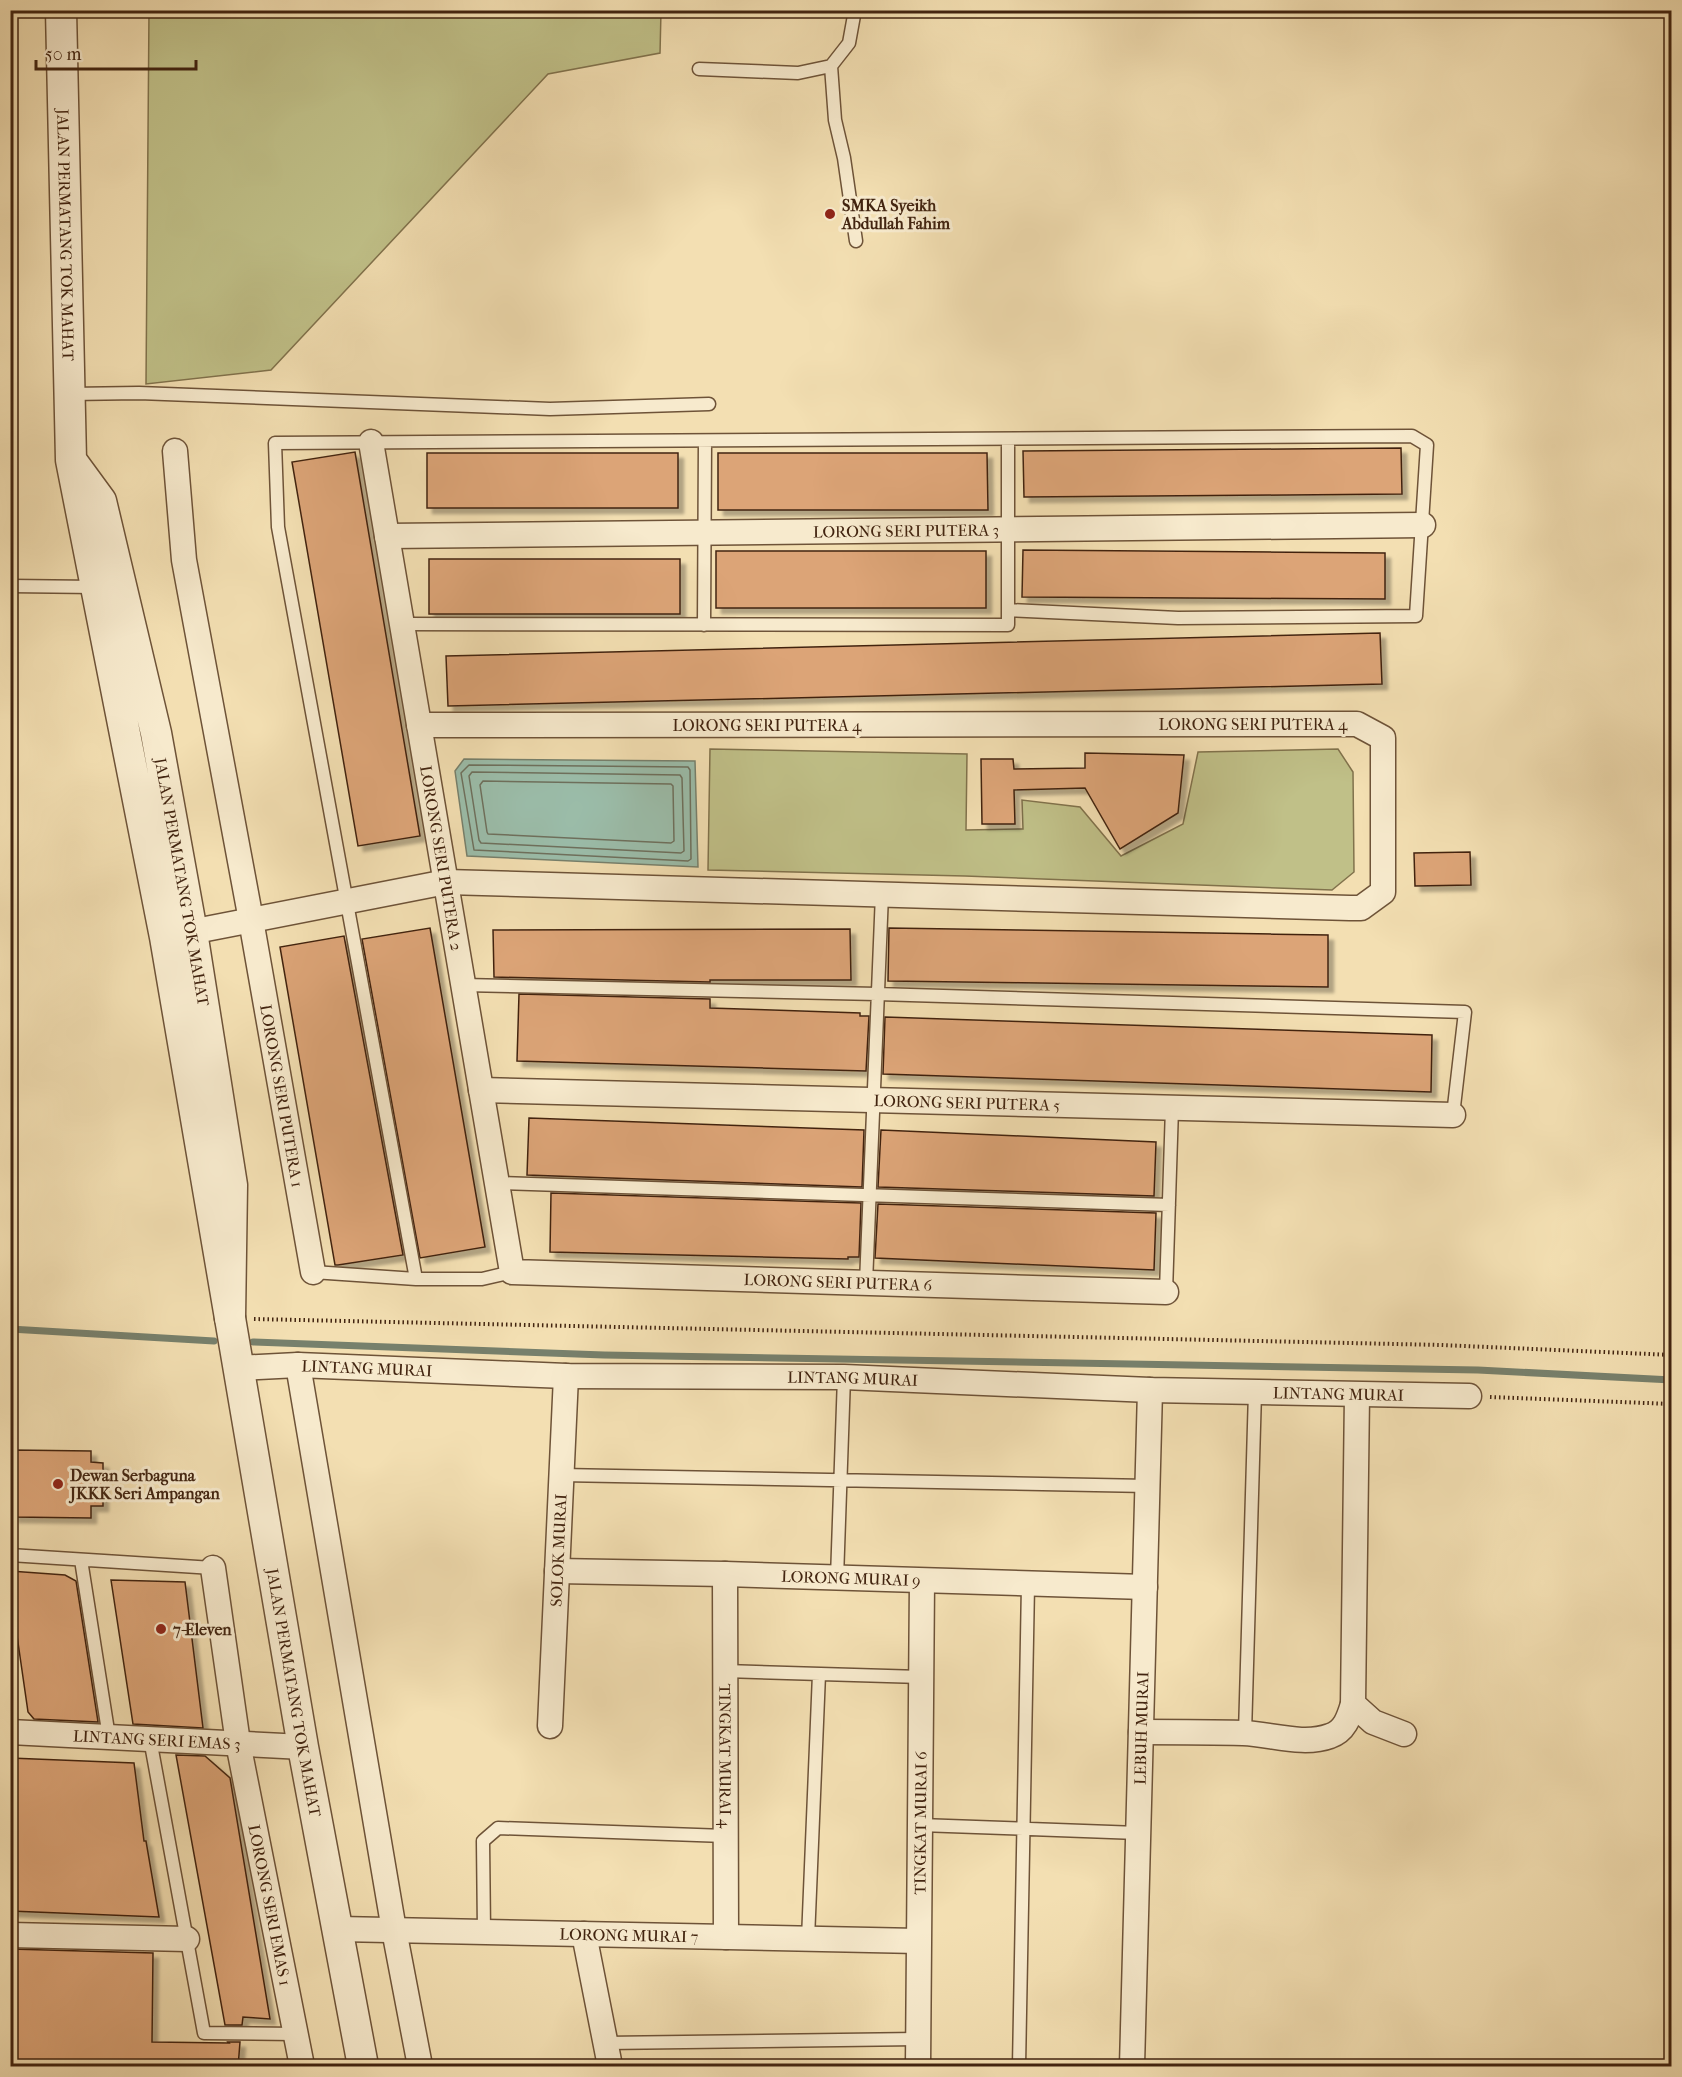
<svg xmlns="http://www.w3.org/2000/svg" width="1682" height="2077" viewBox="0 0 1682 2077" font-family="'IM FELL French Canon',serif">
<defs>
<filter id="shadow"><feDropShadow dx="5.5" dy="5.5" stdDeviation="1.5" flood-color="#0004"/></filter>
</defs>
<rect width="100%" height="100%" fill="#f3dfb2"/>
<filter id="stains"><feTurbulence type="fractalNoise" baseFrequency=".00333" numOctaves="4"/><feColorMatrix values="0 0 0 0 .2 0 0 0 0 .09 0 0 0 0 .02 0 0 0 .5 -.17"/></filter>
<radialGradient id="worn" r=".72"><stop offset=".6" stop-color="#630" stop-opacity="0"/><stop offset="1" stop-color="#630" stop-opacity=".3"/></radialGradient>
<path fill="#c0c088" stroke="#81724c" stroke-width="1.5" d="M 149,11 L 661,11 L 660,53 L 548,74 L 271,370 L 146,384 Z
M 710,749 L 967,754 L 966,830 L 1023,829 L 1022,800 L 1080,807 L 1121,856 L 1183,824 L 1198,752 L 1338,749 L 1353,772 L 1354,872 L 1332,890 L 965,876 L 708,870 Z"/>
<path fill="#9bbdaa" stroke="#77806c" stroke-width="1.5" d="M 464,759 L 695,761 L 698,867 L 467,856 L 455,771 Z"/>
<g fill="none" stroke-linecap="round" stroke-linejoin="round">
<path stroke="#6e705d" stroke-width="1.5" d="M 469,765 L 688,767 L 690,770 L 691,859 L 688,861 L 474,850 L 461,773 Z
M 472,772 L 680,775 L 682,778 L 684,851 L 681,853 L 481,843 L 479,840 L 469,776 Z
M 483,781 L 671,784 L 673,786 L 674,841 L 671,843 L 488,834 L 487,832 L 480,785 Z"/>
<path stroke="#77806c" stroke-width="7" d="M 10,1329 L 214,1341
M 253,1342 L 604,1355 L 1478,1370 L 1672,1380"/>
</g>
<path fill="#dca477" stroke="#422410" stroke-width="1.5" filter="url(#shadow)" d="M 1401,448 L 1402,494 L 1024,497 L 1023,451 Z
M 355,452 L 420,836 L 358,846 L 292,462 Z
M 427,453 L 678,453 L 678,508 L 427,508 Z
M 718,453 L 987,453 L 988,510 L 718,510 Z
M 1023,550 L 1385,553 L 1385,599 L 1022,597 Z
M 716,551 L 986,551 L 986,608 L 716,608 Z
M 429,559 L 680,559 L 680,614 L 429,614 Z
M 1380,633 L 1382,684 L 448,706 L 446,656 Z
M 1085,753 L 1184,755 L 1178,813 L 1120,849 L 1085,788 L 1014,790 L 1015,824 L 982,824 L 981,759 L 1013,759 L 1014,769 L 1085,768 Z
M 1470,852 L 1471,885 L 1415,886 L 1414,853 Z
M 430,928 L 485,1247 L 420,1258 L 362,939 Z
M 889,928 L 1328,935 L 1328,987 L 888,981 Z
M 850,929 L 851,980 L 710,980 L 710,982 L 494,977 L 493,930 Z
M 344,936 L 403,1255 L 338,1265 L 335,1265 L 280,947 Z
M 519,994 L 710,999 L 710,1008 L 860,1013 L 860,1016 L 869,1016 L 866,1071 L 517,1061 Z
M 885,1017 L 1432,1035 L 1431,1092 L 883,1074 Z
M 529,1118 L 864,1130 L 862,1187 L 527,1175 Z
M 881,1130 L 1156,1142 L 1154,1196 L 878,1187 Z
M 551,1193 L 861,1203 L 859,1257 L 848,1257 L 848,1259 L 550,1252 Z
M 878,1204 L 1156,1213 L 1154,1270 L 875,1258 Z
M 13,1450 L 91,1451 L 91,1462 L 103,1463 L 103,1506 L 91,1506 L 91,1518 L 13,1517 Z
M 10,1571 L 65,1575 L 76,1581 L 98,1722 L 34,1719 L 28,1712 L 10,1587 Z
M 111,1580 L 185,1582 L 203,1728 L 133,1724 Z
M 176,1755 L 205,1756 L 230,1778 L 270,2019 L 243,2017 L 242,2025 L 225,2025 Z
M 10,1758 L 134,1763 L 144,1841 L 146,1841 L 159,1917 L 10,1911 Z
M 10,1949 L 153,1953 L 152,2042 L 229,2043 L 228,2042 L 240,2042 L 238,2067 L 10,2067 Z"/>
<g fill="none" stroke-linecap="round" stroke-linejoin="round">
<defs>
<path id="service" d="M 831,66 L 835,120 L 844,158 L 856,241
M 699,69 L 798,73 L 831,66 L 849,43 L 855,10
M 70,394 L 139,393 L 550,409 L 709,404
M 10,586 L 96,587
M 402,624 L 1008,625 L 1008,439
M 704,625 L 705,441
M 463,985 L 877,994 L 1465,1012 L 1453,1115
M 497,1183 L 1169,1205
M 313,1272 L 416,1279 L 482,1279 L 512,1272
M 416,1279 L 278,527 L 275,443 L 1412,436 L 1427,445 L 1416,616 L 1178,618 L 1008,610
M 866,1283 L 882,894
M 1166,1292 L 1172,1108
M 561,1475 L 1148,1486
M 10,1555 L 213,1568
M 81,1560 L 109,1737
M 837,1578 L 844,1377
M 725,1671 L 921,1677
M 1245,1733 L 1255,1392
M 150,1739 L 204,2033 L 295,2034
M 920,1825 L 1138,1833
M 484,1932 L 483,1841 L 498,1828 L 725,1836
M 808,1939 L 819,1674
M 605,2043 L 918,2039
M 1019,2066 L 1028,1585"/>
<g id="minor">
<path id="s1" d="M 371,442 L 512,1272 L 1166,1292"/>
<path id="s2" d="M 175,451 L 184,560 L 251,920 L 313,1272"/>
<path id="s3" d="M 387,536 L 1423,525"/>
<path d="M 175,935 L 446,882 L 1350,908 L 1361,908 L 1383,892 L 1383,738 L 1357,724 L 419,725"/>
<path id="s4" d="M 481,1090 L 1453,1115"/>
<path d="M 298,1365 L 394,1930 L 420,2066"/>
<path id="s5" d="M 238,1368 L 298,1365 L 566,1376 L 844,1377 L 1150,1390 L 1469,1396"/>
<path d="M 1357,1395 L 1353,1704 L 1373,1722 L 1404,1734"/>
<path id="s6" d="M 213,1568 L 238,1743 L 302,2066"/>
<path id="s7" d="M 557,1571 L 725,1574 L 1145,1587"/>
<path id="s8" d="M 725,1574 L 726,1937"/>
<path id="s9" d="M 550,1726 L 566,1376"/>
<path id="s10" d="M 10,1732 L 303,1747"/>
<path d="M 1141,1732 C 1175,1732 1209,1732 1243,1733 C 1271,1734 1303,1746 1330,1736 C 1345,1731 1349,1717 1353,1704"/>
<path id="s11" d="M 339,1929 L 918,1941"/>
<path d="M 584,1934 L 610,2066"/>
<path d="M 10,1935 L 187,1939"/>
<path id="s12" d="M 918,2066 L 922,1581"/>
<path id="s13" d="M 1132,2066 L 1150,1390"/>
</g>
<g id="tertiary">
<path id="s14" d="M 61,10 L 71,460 L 165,937 L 230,1318 L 232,1185 L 192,932 L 156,733 L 101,501 L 71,460"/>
<path id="s15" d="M 230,1318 L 303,1747 L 363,2066"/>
</g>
</defs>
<use href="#service" stroke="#6e5338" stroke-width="15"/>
<use href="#minor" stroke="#6e5338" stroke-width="27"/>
<use href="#tertiary" stroke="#6e5338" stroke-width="33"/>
<path stroke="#422410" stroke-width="4" stroke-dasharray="1.5 3" stroke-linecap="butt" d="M 254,1319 L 1441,1345 L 1672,1355
M 1490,1397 L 1672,1404"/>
<use href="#service" stroke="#f7eacd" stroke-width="12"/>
<use href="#minor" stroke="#f7eacd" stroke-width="24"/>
<use href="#tertiary" stroke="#f7eacd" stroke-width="30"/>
</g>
<g fill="#8f2418" stroke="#f7eacd" stroke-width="2">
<circle cx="830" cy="214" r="6"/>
<circle cx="58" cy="1484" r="6"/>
<circle cx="161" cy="1629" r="6"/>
</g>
<g text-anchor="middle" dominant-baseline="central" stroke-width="6" stroke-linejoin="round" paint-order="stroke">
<g font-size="16" font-weight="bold" fill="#422410" stroke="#f7eacd" text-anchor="start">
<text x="842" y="205">SMKA Syeikh<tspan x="842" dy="18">Abdullah Fahim</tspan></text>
<text x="70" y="1475">Dewan Serbaguna<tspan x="70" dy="18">JKKK Seri Ampangan</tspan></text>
<text x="173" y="1629">7-Eleven</text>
</g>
<g font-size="16" fill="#422410" stroke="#f7eacd">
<text stroke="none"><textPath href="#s14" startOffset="225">JALAN PERMATANG TOK MAHAT</textPath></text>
<text stroke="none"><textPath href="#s3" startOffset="519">LORONG SERI PUTERA 3</textPath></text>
<text x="1253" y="724">LORONG SERI PUTERA 4</text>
<text x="767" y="725">LORONG SERI PUTERA 4</text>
<text stroke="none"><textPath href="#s1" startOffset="422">LORONG SERI PUTERA 2</textPath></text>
<text transform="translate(182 882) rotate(80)">JALAN PERMATANG TOK MAHAT</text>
<text stroke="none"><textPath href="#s2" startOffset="654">LORONG SERI PUTERA 1</textPath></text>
<text stroke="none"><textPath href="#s4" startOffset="486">LORONG SERI PUTERA 5</textPath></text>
<text stroke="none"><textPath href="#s1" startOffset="1168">LORONG SERI PUTERA 6</textPath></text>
<text stroke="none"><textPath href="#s5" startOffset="129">LINTANG MURAI</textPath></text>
<text stroke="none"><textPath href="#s5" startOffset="615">LINTANG MURAI</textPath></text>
<text stroke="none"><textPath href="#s5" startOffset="1101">LINTANG MURAI</textPath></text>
<text stroke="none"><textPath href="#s9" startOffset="176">SOLOK MURAI</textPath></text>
<text stroke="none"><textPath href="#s7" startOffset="294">LORONG MURAI 9</textPath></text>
<text stroke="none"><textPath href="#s15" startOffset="380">JALAN PERMATANG TOK MAHAT</textPath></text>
<text stroke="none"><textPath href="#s13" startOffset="338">LEBUH MURAI</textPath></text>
<text stroke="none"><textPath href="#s10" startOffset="147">LINTANG SERI EMAS 3</textPath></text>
<text stroke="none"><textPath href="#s8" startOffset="182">TINGKAT MURAI 4</textPath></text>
<text stroke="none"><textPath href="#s12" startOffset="243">TINGKAT MURAI 6</textPath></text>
<text stroke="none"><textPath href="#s6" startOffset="342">LORONG SERI EMAS 1</textPath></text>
<text stroke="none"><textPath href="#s11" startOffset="290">LORONG MURAI 7</textPath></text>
</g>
</g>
<rect width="1682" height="2077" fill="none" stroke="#f3dfb2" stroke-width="36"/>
<rect x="12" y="12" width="1658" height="2053" fill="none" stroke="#422410" stroke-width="3"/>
<rect x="18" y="18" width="1646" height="2041" fill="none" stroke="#422410" stroke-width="1.5"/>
<path d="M36 60v9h160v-9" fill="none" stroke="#422410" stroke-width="3"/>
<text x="45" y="60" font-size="18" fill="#422410" stroke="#f7eacd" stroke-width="4.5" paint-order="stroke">50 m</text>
<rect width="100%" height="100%" filter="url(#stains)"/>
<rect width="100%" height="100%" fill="url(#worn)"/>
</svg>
